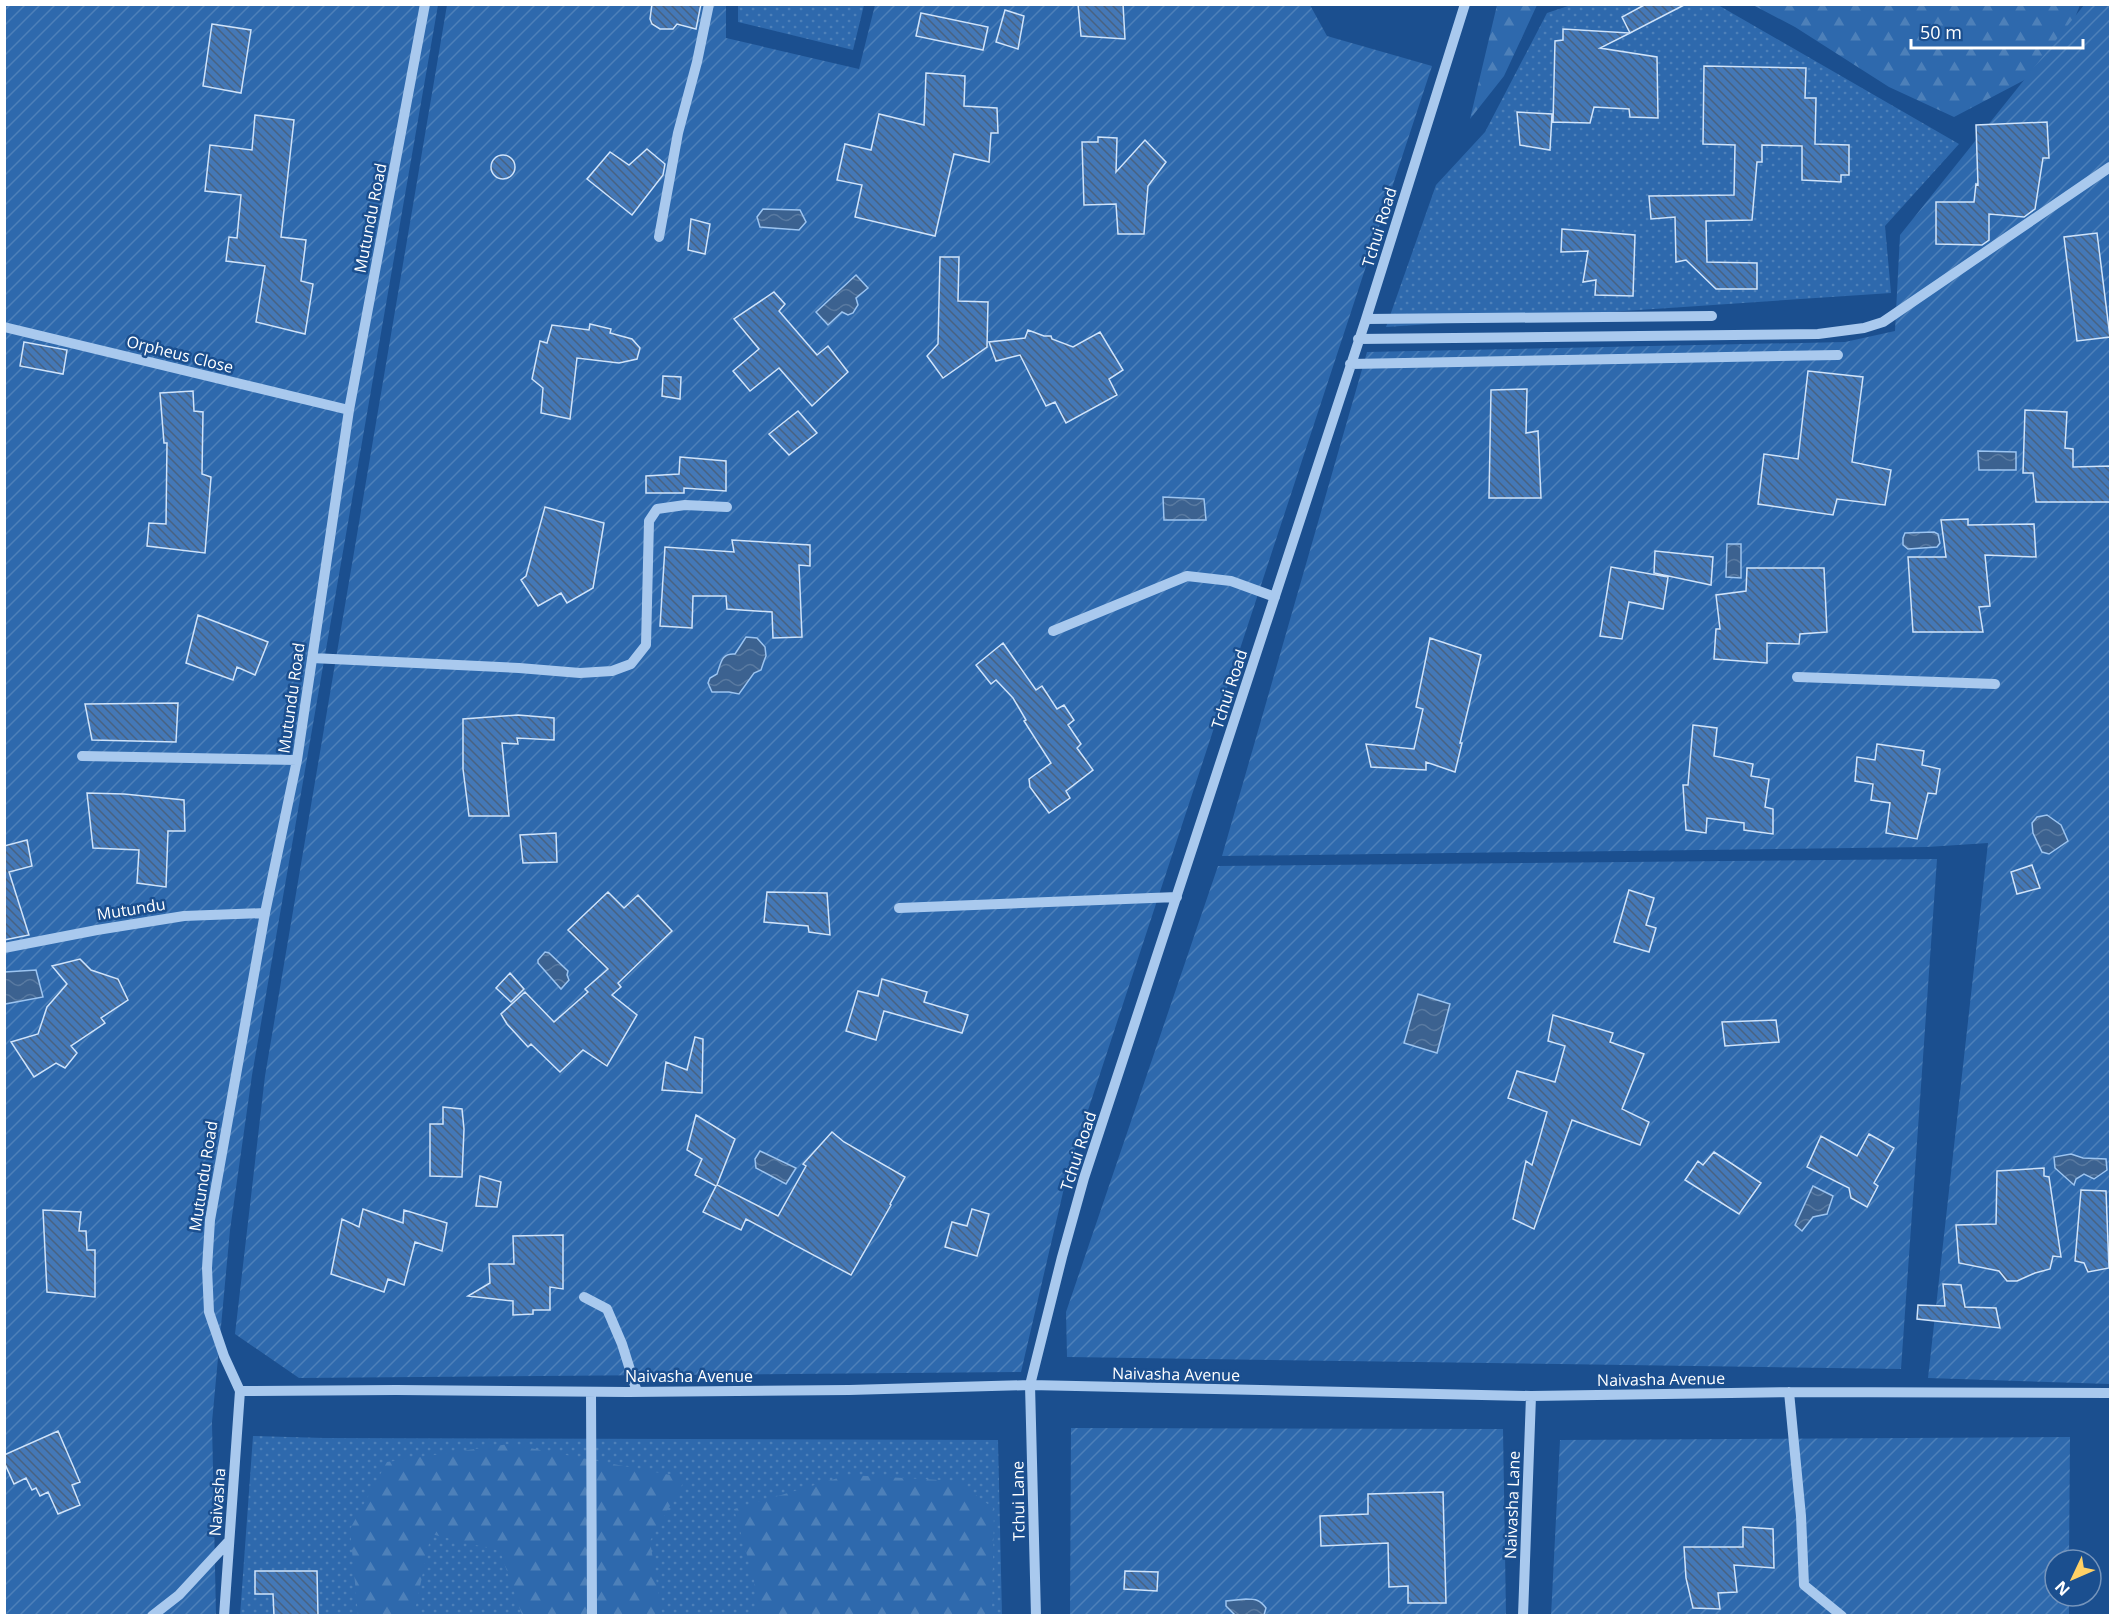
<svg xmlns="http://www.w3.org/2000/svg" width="2115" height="1620" viewBox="0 0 2115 1620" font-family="'Open Sans',sans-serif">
<defs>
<pattern id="grass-dots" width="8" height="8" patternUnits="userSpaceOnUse" patternTransform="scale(1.5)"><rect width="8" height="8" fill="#2e69ad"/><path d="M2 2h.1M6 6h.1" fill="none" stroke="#4d80b9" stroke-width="1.8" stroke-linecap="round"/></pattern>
<pattern id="forest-firs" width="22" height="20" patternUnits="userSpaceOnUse" patternTransform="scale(1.5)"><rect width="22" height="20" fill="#2e69ad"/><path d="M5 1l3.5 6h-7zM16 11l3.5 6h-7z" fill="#4d80b9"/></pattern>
<pattern id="garden-furrows" width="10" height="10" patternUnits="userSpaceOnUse" patternTransform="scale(1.5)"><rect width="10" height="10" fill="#2e69ad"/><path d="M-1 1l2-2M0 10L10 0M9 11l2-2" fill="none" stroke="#4d80b9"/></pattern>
<pattern id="water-waves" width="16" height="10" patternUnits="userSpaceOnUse" patternTransform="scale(1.5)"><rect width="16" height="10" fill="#3c6290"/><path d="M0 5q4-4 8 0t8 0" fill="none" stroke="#597aa1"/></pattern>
<pattern id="building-back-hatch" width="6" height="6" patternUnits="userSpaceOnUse" patternTransform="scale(1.5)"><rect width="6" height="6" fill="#4478b7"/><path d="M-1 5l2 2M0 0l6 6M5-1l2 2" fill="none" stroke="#486282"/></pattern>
</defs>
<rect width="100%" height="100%" fill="#1b4f8f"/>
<path fill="url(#grass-dots)" d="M 1574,4 L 1718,5 L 1959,144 L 1885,226 L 1891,293 L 1386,327 L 1436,185 L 1485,132 L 1547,13 Z
M 738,5 L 738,4 L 864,5 L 853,50 L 738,22 Z
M 253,1436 L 324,1438 L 998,1440 L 1002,1615 L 240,1616 Z"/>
<path fill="url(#forest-firs)" d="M 1497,5 L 1537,5 L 1504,76 L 1470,119 Z
M 1753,5 L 2080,5 L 2057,63 L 1954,117 L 1889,87 L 1795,27 Z
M 509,1444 L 686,1478 L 650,1541 L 662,1615 L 522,1615 L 500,1551 L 431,1534 L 414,1615 L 358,1615 L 350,1529 L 387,1462 Z
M 848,1475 L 958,1481 L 994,1509 L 992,1615 L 758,1615 L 754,1580 L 734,1509 Z"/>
<path fill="url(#garden-furrows)" d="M 5,5 L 438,5 L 252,1075 L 230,1230 L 212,1422 L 216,1615 L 5,1616 Z
M 447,5 L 726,5 L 726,38 L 859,69 L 875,5 L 1310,5 L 1327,36 L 1432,66 L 1068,1171 L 1021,1372 L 299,1378 L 235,1334 L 265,1076 Z
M 2084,5 L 2110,5 L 2110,1384 L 1928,1378 L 1988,843 L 1927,847 L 1222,856 L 1367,352 L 1845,342 L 1895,331 L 1900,235 Z
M 1937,859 L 1901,1369 L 1067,1357 L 1066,1312 L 1218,866 Z
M 1071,1428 L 1503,1429 L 1506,1615 L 1070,1616 Z
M 2070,1437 L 2069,1560 L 2055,1560 L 2055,1596 L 2069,1596 L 2069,1615 L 1551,1616 L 1560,1440 Z"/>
<path fill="url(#water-waves)" stroke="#9cc4f0" stroke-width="1.5" d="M 763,209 L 800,210 L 806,222 L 799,230 L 760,227 L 757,217 Z
M 856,275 L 868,288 L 856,298 L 858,305 L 853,313 L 848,315 L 842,312 L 828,325 L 816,312 Z
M 1978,451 L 2016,452 L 2016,470 L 1979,470 Z
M 1163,497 L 1204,499 L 1206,520 L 1164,520 Z
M 1934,532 L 1938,534 L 1940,543 L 1937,547 L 1908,549 L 1903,545 L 1903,538 L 1905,533 Z
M 1727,544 L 1741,544 L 1741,578 L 1726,577 Z
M 746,637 L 757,638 L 765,647 L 766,656 L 764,661 L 761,670 L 754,673 L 739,694 L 729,692 L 712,692 L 708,683 L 710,678 L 717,674 C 721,663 721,653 735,654 Z
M 2047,815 L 2061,825 L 2068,841 L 2049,854 L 2042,852 L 2033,833 L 2032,823 L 2037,817 Z
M 545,952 L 549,953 L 568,971 L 567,975 L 569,980 L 561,989 L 538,963 L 538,960 Z
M 36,970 L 43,997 L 5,1004 L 5,972 Z
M 1418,994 L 1450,1004 L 1437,1053 L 1404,1043 Z
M 760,1151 L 796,1168 L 786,1184 L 756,1168 L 755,1159 Z
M 2071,1154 L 2083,1158 L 2106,1159 L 2107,1170 L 2094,1179 L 2084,1174 L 2076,1179 L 2074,1185 L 2055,1168 L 2054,1157 Z
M 1813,1186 L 1833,1196 L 1827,1214 L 1813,1217 L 1802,1231 L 1795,1225 Z
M 1246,1599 C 1256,1599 1260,1600 1266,1608 L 1264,1615 L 1235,1615 L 1226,1606 L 1226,1601 Z"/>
<path fill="url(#building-back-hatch)" stroke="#cfe3fa" stroke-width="1.5" d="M 652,4 L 701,4 L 696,29 L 677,24 L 673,29 L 660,29 L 652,24 L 650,19 Z
M 1078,4 L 1123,4 L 1125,39 L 1081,36 Z
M 1646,4 L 1686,4 L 1630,33 L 1622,17 Z
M 1005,10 L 1024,16 L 1018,49 L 996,42 Z
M 921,13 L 988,27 L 983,50 L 916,36 Z
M 212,24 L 251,30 L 241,93 L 203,86 Z
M 1563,29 L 1630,33 L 1600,48 L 1657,57 L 1658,118 L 1630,117 L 1629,109 L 1594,107 L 1590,123 L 1553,122 L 1555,41 L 1563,40 Z
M 1704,66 L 1806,68 L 1805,98 L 1816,98 L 1815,144 L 1849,145 L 1849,175 L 1841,175 L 1841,182 L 1802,180 L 1802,146 L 1762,145 L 1762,162 L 1757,162 L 1752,220 L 1706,221 L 1707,262 L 1757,263 L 1757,289 L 1716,289 L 1686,260 L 1676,262 L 1675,217 L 1651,219 L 1649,196 L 1734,195 L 1735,145 L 1703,144 Z
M 926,73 L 965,76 L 964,106 L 997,108 L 998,133 L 991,133 L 989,162 L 954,154 L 935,236 L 855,217 L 862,185 L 837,180 L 845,144 L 871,150 L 879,114 L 924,125 Z
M 1517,112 L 1552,114 L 1550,150 L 1520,145 Z
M 255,115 L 294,120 L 281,237 L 306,240 L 301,281 L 313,284 L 305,334 L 256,322 L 265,266 L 226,261 L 229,237 L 237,238 L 241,195 L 205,191 L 210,145 L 252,150 Z
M 2047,122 L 2049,158 L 2043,158 L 2035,209 L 2024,217 L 1989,214 L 1989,240 L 1982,245 L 1936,244 L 1936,202 L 1974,202 L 1976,184 L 1978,185 L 1976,125 Z
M 1098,137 L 1117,138 L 1116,172 L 1145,140 L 1166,162 L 1148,186 L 1144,234 L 1118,234 L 1116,204 L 1084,205 L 1082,142 L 1098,142 Z
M 647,149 L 665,164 L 663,175 L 632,215 L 587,179 L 610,152 L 629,165 Z
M491 167a12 12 0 1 1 24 0a12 12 0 1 1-24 0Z
M 691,219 L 710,224 L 705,254 L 688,250 Z
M 1562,229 L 1635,235 L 1633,296 L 1595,295 L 1596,280 L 1583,282 L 1588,251 L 1561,252 Z
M 2097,233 L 2110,337 L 2077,341 L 2064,237 Z
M 940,257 L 959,257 L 958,301 L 988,302 L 987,347 L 943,378 L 927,356 L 938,344 Z
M 774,292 L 785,304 L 779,311 L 817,355 L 828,346 L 848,372 L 812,406 L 779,368 L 750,391 L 733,371 L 759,349 L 734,319 Z
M 590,324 L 611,329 L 610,333 L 632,339 L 640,348 L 637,359 L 619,363 L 577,358 L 570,419 L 541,413 L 543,388 L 532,379 L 540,341 L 547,343 L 552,325 L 589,330 Z
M 1028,330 L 1044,336 L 1051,336 L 1052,339 L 1073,347 L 1100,332 L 1123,370 L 1109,379 L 1117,395 L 1066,423 L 1055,402 L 1046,406 L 1020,355 L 996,361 L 989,342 L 1025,338 Z
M 24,342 L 67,350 L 63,374 L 20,366 Z
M 1808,371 L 1863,377 L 1852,462 L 1891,470 L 1885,505 L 1837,499 L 1833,515 L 1758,504 L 1764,454 L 1798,459 Z
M 663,376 L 681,377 L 680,399 L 662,396 Z
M 1527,389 L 1526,433 L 1538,431 L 1541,498 L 1489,498 L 1491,390 Z
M 193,391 L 194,411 L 203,412 L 202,474 L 211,477 L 205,553 L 147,546 L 149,523 L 166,524 L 167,443 L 164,443 L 160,393 Z
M 2025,410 L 2067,412 L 2065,448 L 2073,449 L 2073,467 L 2110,466 L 2110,502 L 2036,502 L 2033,473 L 2023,473 Z
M 798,411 L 817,433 L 789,455 L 769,434 Z
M 680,457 L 726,461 L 726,491 L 684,488 L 684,493 L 646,493 L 646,476 L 679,474 Z
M 545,507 L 604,523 L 593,588 L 567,603 L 561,593 L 538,606 L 521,580 L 526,576 Z
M 1968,519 L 1968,525 L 2034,524 L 2036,557 L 1985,555 L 1990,606 L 1979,607 L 1983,632 L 1913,632 L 1908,557 L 1946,557 L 1941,520 Z
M 732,540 L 810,545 L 810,566 L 799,565 L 802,637 L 773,638 L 772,612 L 727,609 L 726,596 L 693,596 L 692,628 L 660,626 L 665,547 L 734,552 Z
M 1655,551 L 1713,557 L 1711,585 L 1654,573 Z
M 1611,567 L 1668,577 L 1663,609 L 1629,602 L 1622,639 L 1600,636 Z
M 1747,568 L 1824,568 L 1827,632 L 1800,634 L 1799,644 L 1767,643 L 1767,663 L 1714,659 L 1716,629 L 1720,629 L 1716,595 L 1746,591 Z
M 198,615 L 268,642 L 255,675 L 237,667 L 233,680 L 186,663 Z
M 1430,638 L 1481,655 L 1460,743 L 1462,743 L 1455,772 L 1426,762 L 1426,770 L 1371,767 L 1366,744 L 1414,749 L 1423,709 L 1416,707 Z
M 1003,643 L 1036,690 L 1042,686 L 1057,709 L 1064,705 L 1074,720 L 1068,725 L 1081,744 L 1077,748 L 1093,770 L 1066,791 L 1070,798 L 1049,813 L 1030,787 L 1029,779 L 1051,763 L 1024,721 L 1026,720 L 1013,698 L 996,680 L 991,684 L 976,665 Z
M 178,703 L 176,742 L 92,740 L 85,704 Z
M 518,715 L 554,718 L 554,740 L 517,738 L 518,744 L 502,743 L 509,816 L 469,816 L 463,769 L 463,719 Z
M 1693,725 L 1717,728 L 1714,756 L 1753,764 L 1751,776 L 1769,779 L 1765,807 L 1773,809 L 1773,834 L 1744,830 L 1744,823 L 1707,818 L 1706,833 L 1686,830 L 1683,785 L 1688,785 Z
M 1877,744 L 1924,751 L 1922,765 L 1940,769 L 1936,794 L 1928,793 L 1917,839 L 1886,833 L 1890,803 L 1871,800 L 1873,784 L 1855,781 L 1857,757 L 1875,760 Z
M 87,793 L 124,794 L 184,800 L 185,831 L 168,831 L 166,887 L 137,883 L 139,850 L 93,848 Z
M 556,833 L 557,862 L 523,863 L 520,835 Z
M 27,840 L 32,866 L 9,872 L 29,935 L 4,940 L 4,846 Z
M 2032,865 L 2040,888 L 2017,894 L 2011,872 Z
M 1629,890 L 1654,898 L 1646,925 L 1656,928 L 1649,952 L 1614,942 Z
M 608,892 L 624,908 L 638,895 L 672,931 L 618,983 L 621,987 L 612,995 L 637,1015 L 607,1066 L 583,1050 L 560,1072 L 531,1044 L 528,1047 L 507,1024 L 501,1014 L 525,992 L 554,1022 L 588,992 L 585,989 L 608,969 L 568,930 Z
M 767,892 L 827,893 L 830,935 L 809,932 L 808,926 L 764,922 Z
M 80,959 L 91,970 L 118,979 L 128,1000 L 101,1018 L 105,1023 L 71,1046 L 77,1053 L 65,1068 L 56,1063 L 34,1077 L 11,1042 L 38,1034 L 47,1007 L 67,984 L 52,966 Z
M 510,973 L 524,989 L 511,1002 L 496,988 Z
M 882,979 L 927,992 L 924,1002 L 968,1015 L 962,1033 L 884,1011 L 876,1040 L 846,1031 L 858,991 L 878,996 Z
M 1553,1015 L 1613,1033 L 1610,1042 L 1644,1054 L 1622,1109 L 1649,1122 L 1640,1145 L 1572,1120 L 1534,1229 L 1513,1219 L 1526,1161 L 1532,1165 L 1547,1112 L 1508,1098 L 1517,1071 L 1555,1082 L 1565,1046 L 1548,1041 Z
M 1776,1020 L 1779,1042 L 1725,1046 L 1722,1022 Z
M 695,1037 L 703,1039 L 702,1093 L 662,1090 L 666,1062 L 687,1070 Z
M 443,1107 L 462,1109 L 464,1129 L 462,1177 L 430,1176 L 430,1124 L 443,1124 Z
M 696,1115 L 735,1139 L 717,1185 L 778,1216 L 806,1166 L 803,1164 L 832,1132 L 844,1142 L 905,1177 L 890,1204 L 891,1205 L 851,1275 L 746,1219 L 741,1230 L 703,1212 L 716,1186 L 695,1175 L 702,1159 L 687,1150 Z
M 1869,1134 L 1894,1148 L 1874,1183 L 1878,1186 L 1867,1207 L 1851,1198 L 1849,1188 L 1807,1167 L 1821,1136 L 1857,1156 Z
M 1714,1152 L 1761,1183 L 1739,1214 L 1685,1180 L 1698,1161 L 1703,1165 Z
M 2044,1168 L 2044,1176 L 2049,1177 L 2061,1257 L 2053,1256 L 2050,1269 L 2035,1273 L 2017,1281 L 2007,1281 L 1999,1271 L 1959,1263 L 1956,1225 L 1996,1224 L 1997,1171 Z
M 480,1176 L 501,1182 L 497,1207 L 476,1206 Z
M 2081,1190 L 2106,1191 L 2109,1268 L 2088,1272 L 2084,1263 L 2075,1261 Z
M 363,1209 L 403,1223 L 404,1210 L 447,1223 L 442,1251 L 415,1242 L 404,1285 L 388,1279 L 384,1292 L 331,1274 L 342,1219 L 359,1227 Z
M 972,1209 L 989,1214 L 977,1256 L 945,1247 L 952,1222 L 967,1226 Z
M 43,1210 L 81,1212 L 79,1231 L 86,1231 L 87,1250 L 95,1250 L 95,1297 L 47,1292 Z
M 563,1235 L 563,1289 L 550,1287 L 550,1310 L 533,1310 L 533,1314 L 513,1315 L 513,1301 L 468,1296 L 490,1283 L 489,1264 L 514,1264 L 513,1236 Z
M 1943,1284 L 1961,1285 L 1965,1307 L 1996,1308 L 2000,1328 L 1917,1319 L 1918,1305 L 1945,1306 Z
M 58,1431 L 80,1482 L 72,1485 L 80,1505 L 58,1514 L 48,1492 L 40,1496 L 36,1488 L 32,1490 L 26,1478 L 14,1484 L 4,1462 L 4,1455 Z
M 1443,1492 L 1446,1603 L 1408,1603 L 1408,1586 L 1389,1587 L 1388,1543 L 1321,1546 L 1320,1516 L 1368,1514 L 1368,1494 Z
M 1743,1527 L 1773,1529 L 1774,1568 L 1734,1565 L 1737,1592 L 1718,1593 L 1720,1609 L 1693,1608 L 1686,1578 L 1684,1547 L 1743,1547 Z
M 255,1571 L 317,1571 L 318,1616 L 274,1616 L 273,1594 L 255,1594 Z
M 1125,1571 L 1158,1572 L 1157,1591 L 1124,1589 Z"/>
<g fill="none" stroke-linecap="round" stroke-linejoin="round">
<path stroke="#a9c9ee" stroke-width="10" d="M 659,237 L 678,133 L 697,62 L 709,4
M 1366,319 L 1712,316
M 4,327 L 349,410
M 1358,339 L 1818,334 L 1864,328 L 1883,322 L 2110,167
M 1350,364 L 1838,355
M 1053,631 L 1187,576 L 1231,581 L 1275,597
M 312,658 L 519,668 L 580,673 L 612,671 L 631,664 L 646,645 L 649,521 L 657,509 L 685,505 L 727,507
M 1797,677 L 1995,684
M 82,756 L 297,760
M 899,908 L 1177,897
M 4,948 L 97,930 L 184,916 L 265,913
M 584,1297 L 607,1309 L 622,1344 L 637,1392
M 240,1391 L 396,1390 L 628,1392 L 849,1390 L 1030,1385 L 1531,1396 L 1789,1392 L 2110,1393
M 591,1392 L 592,1616
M 1789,1392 L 1801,1516 L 1804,1585 L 1842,1616
M 152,1616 L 179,1595 L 229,1541
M 224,1616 L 240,1391 L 224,1356 L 209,1312 L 207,1268 L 210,1220 L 265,913 L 297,760 L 349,410 L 425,4
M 1036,1616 L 1030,1385 L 1062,1257 L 1084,1178 L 1366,319 L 1465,4
M 1523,1616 L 1531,1396"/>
</g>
<g text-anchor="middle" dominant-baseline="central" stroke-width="5" stroke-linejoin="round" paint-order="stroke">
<g font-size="16" fill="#fff" stroke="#1b4f8f">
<text transform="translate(370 218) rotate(-79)">Mutundu Road</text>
<text transform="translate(1379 227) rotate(-73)">Tchui Road</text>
<text transform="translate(180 354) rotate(14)">Orpheus Close</text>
<text transform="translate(1229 689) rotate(-72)">Tchui Road</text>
<text transform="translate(291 698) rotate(-82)">Mutundu Road</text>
<text transform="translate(131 909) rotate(-9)">Mutundu</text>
<text transform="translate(1078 1151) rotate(-72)">Tchui Road</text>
<text transform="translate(203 1176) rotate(-81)">Mutundu Road</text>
<text transform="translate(1176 1374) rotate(1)">Naivasha Avenue</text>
<text x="689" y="1376">Naivasha Avenue</text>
<text transform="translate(1661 1379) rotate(-1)">Naivasha Avenue</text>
<text transform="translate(1018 1501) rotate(-91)">Tchui Lane</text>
<text transform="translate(217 1502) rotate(-86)">Naivasha</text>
<text transform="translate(1512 1505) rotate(-88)">Naivasha Lane</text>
</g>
</g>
<rect width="2115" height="1620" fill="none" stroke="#ffffff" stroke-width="12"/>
<g transform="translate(2073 1578) rotate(226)"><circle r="28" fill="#1b4f8f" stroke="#7695bc" stroke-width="1.5"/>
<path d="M0-4.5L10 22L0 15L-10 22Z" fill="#ffd166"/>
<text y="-9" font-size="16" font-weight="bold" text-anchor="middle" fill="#ffffff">N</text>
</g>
<path d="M1911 39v9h172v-9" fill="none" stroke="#ffffff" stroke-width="3"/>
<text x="1920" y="39" font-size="18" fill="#ffffff" stroke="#1b4f8f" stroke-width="4.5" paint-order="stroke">50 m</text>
</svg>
